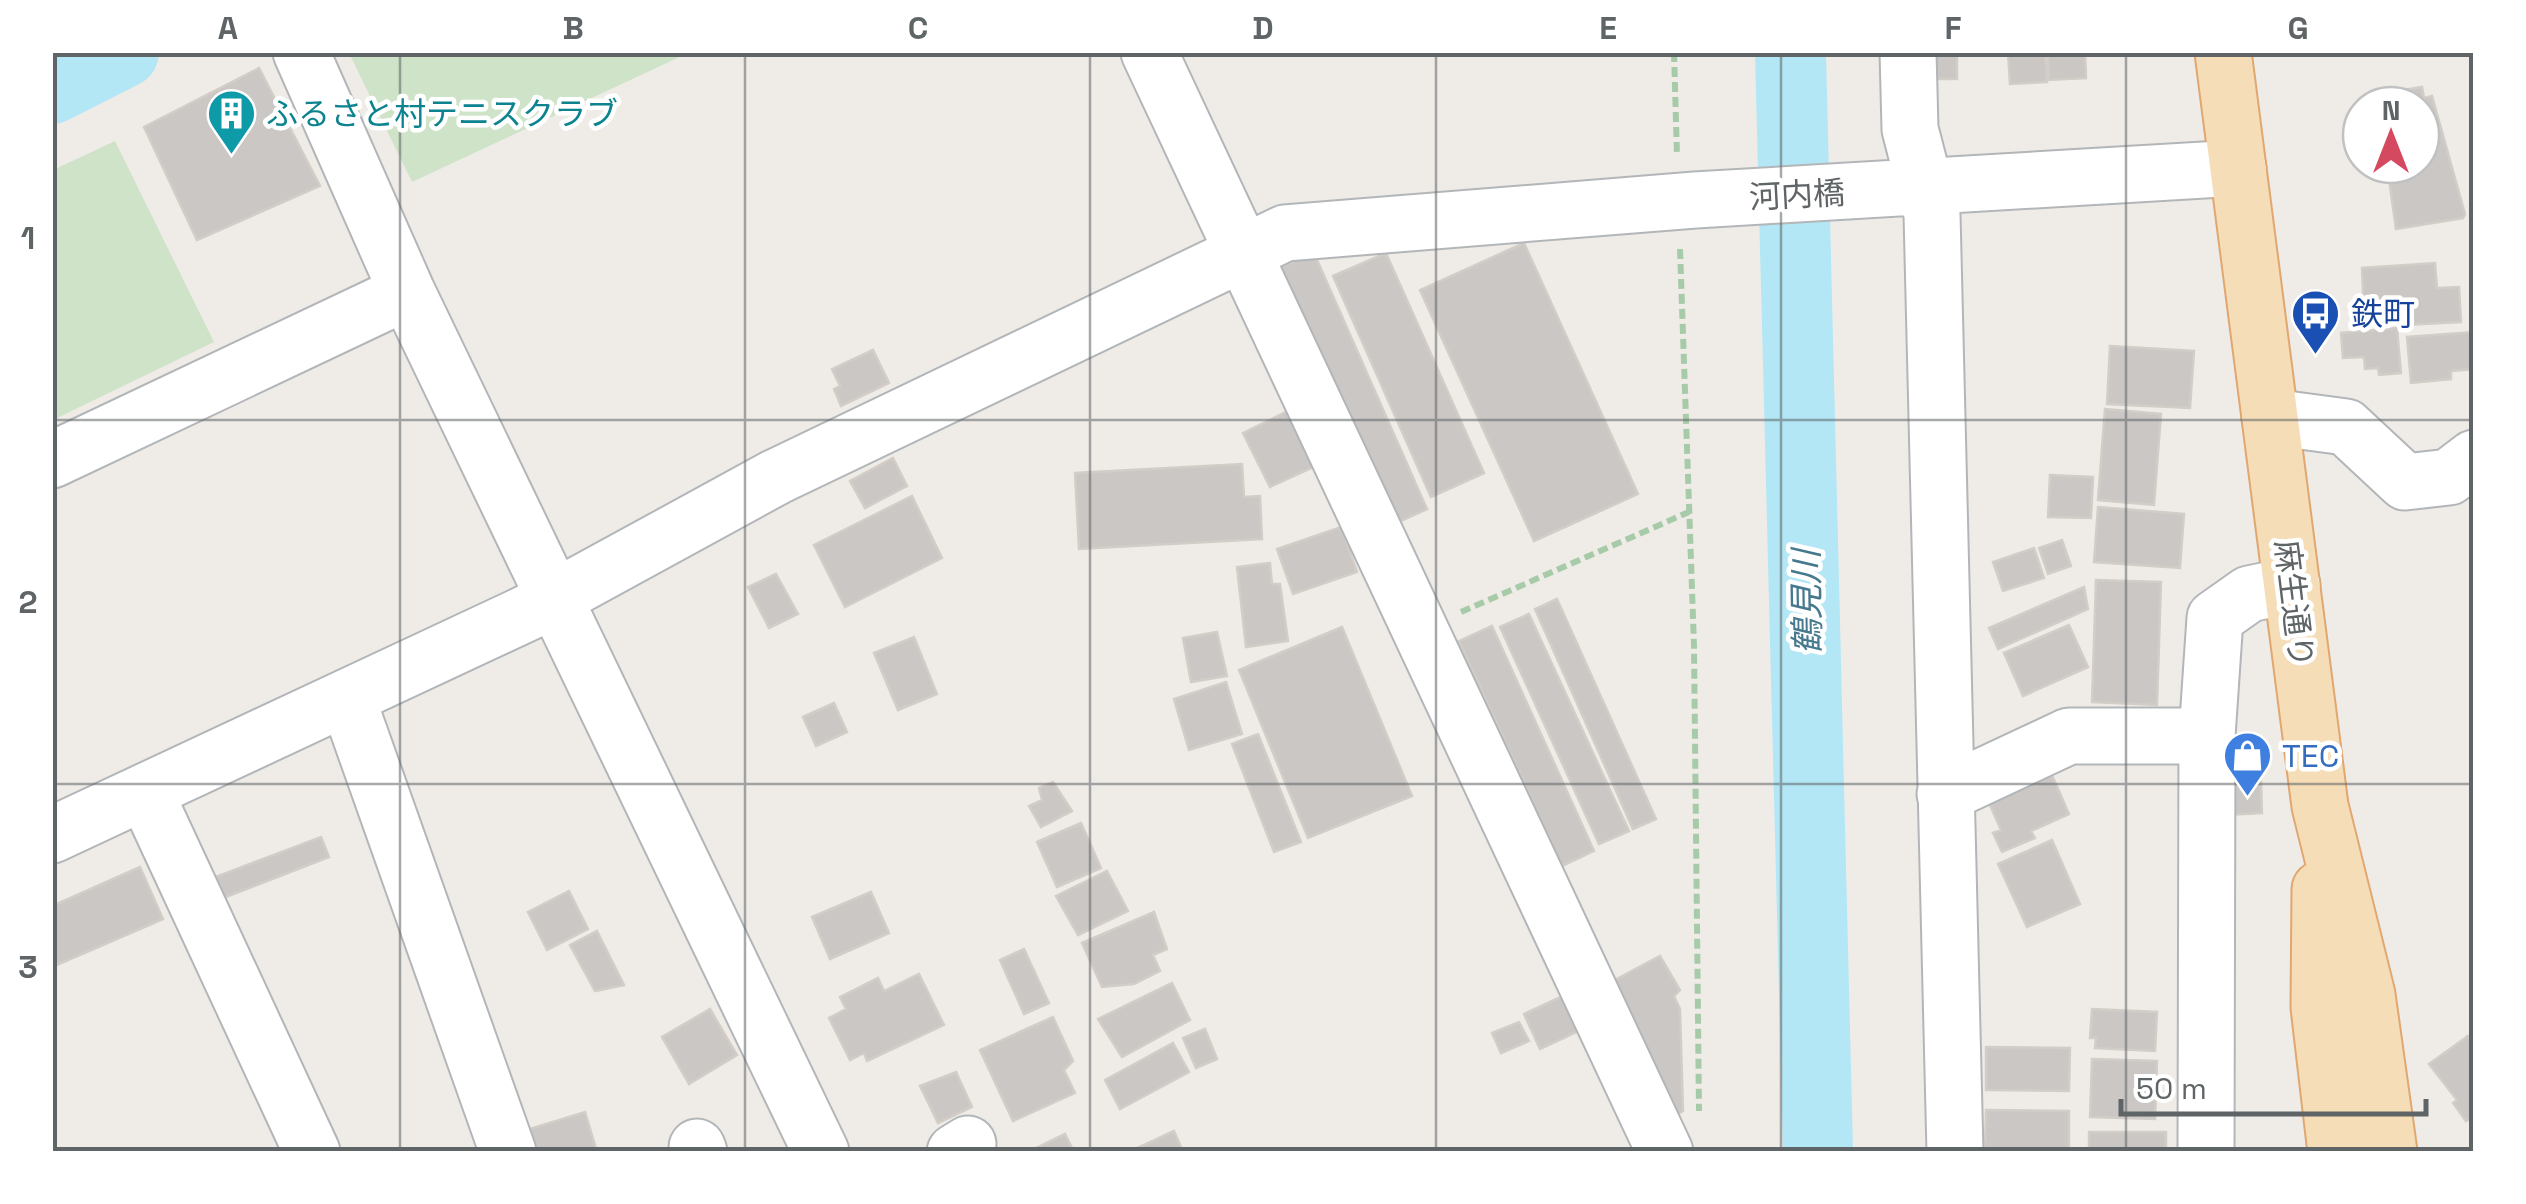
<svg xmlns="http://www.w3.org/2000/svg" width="2526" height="1204" viewBox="0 0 2526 1204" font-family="'Space Grotesk','Noto Sans JP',sans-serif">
<rect width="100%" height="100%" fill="#efece8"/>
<path fill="#cee3c8" d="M 349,53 L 688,53 L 412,182 Z
M 115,141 L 214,342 L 53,420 L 53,170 Z"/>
<path fill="#b3e7f5" d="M 1755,53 L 1826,53 L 1853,1151 L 1783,1151 Z"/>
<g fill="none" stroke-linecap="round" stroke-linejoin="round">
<path stroke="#b3e7f5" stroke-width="72" d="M 52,88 L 123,52"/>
</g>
<path fill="#cbc7c5" stroke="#d3cdc7" stroke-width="2.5" d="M 2008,52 L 2045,52 L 2047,82 L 2010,84 Z
M 2048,52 L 2085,52 L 2086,78 L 2049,80 Z
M 1920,53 L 1957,54 L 1957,79 L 1920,79 Z
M 259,68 L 320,186 L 197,240 L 144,127 Z
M 2422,87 L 2424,98 L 2432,96 L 2465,214 L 2463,218 L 2396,229 L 2387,165 L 2421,165 L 2421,105 L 2379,104 L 2392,102 L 2391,92 Z
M 1524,243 L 1638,494 L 1534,541 L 1420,290 Z
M 1314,253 L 1427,509 L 1394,524 L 1281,267 Z
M 1386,253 L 1484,473 L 1431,497 L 1333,276 Z
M 2435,263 L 2437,288 L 2459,287 L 2461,322 L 2405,325 L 2404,312 L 2364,315 L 2362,268 Z
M 2397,328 L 2401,373 L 2379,375 L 2378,368 L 2365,369 L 2364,357 L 2343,358 L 2341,333 Z
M 2474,332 L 2474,369 L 2451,371 L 2451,379 L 2411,383 L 2407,337 Z
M 2110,346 L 2194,351 L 2190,408 L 2107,404 Z
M 873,350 L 889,383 L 841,406 L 834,389 L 840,386 L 832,369 Z
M 2105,409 L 2161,414 L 2154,505 L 2098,500 Z
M 1290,410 L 1316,466 L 1270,487 L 1243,433 Z
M 893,458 L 907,486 L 865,508 L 850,481 Z
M 1242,464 L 1244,497 L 1260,496 L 1262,539 L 1079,549 L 1075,473 Z
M 2050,475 L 2093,477 L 2091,518 L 2048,517 Z
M 912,496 L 942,558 L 845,607 L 814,545 Z
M 2098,507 L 2184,514 L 2180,568 L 2094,562 Z
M 1341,527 L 1357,572 L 1293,594 L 1277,549 Z
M 2062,540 L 2071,566 L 2048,574 L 2039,548 Z
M 2034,548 L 2044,578 L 2003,591 L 1993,562 Z
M 1270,563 L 1272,584 L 1280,584 L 1288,641 L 1246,647 L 1237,567 Z
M 776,574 L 798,614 L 769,628 L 748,587 Z
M 2096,580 L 2161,582 L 2157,705 L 2092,702 Z
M 2084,587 L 2088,609 L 1998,649 L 1989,628 Z
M 1557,599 L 1656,819 L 1633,829 L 1535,609 Z
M 1529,614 L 1629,831 L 1599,844 L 1500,627 Z
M 2069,625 L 2088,667 L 2023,696 L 2004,653 Z
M 1492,626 L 1594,851 L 1562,866 L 1459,641 Z
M 1342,627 L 1412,796 L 1308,838 L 1239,670 Z
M 1217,632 L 1227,676 L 1191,682 L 1183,638 Z
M 914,637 L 937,694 L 898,710 L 874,653 Z
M 1226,682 L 1242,734 L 1189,750 L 1174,699 Z
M 834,703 L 847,732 L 816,746 L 803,717 Z
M 1258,734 L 1301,842 L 1274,852 L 1232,744 Z
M 2052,775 L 2069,814 L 2031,831 L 2035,838 L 2002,852 L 1993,833 L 2001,830 L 1989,803 Z
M 1053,782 L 1072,811 L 1041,827 L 1029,806 L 1042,800 L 1039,788 Z
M 2261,782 L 2262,813 L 2225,815 L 2226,783 Z
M 1081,823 L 1101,868 L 1057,887 L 1037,842 Z
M 321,837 L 329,857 L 221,899 L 213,878 Z
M 2052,840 L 2080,904 L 2027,927 L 1998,864 Z
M 140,867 L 163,919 L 52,967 L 52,906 Z
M 1107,871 L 1128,911 L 1078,935 L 1056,896 Z
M 569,891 L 588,929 L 547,950 L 528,912 Z
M 871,892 L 889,933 L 830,959 L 812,917 Z
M 1154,912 L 1167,949 L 1153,955 L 1160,971 L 1134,984 L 1102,987 L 1082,943 Z
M 597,931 L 624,985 L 595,991 L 570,945 Z
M 1024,949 L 1049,1003 L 1024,1014 L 1000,960 Z
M 1660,956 L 1680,990 L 1674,996 L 1680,1009 L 1683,1111 L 1676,1115 L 1611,982 Z
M 919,974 L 944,1025 L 867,1061 L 864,1053 L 850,1060 L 829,1018 L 846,1009 L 840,997 L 878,978 L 884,991 Z
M 1172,983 L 1190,1020 L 1122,1057 L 1098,1019 Z
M 1563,996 L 1579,1031 L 1540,1049 L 1524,1014 Z
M 710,1009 L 737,1055 L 689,1084 L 662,1037 Z
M 2092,1009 L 2157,1012 L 2155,1051 L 2095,1048 L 2096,1038 L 2090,1038 Z
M 1053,1017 L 1073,1061 L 1064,1070 L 1075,1093 L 1013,1121 L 980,1050 Z
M 1519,1022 L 1529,1041 L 1501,1053 L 1492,1033 Z
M 1205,1029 L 1217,1059 L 1196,1068 L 1183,1038 Z
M 2468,1036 L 2474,1043 L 2474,1116 L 2466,1121 L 2453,1103 L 2457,1100 L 2429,1064 Z
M 1173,1043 L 1189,1072 L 1120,1109 L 1105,1080 Z
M 1986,1047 L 2070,1048 L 2069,1091 L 1986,1090 Z
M 2092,1059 L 2157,1061 L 2155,1119 L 2090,1117 Z
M 956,1072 L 972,1107 L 938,1123 L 920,1086 Z
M 1986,1110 L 2069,1111 L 2069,1152 L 1985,1152 Z
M 585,1112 L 597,1152 L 530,1152 L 523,1131 Z
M 1174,1131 L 1183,1152 L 1129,1152 Z
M 2089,1132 L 2166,1132 L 2166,1152 L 2089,1152 Z
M 1065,1134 L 1074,1152 L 1033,1152 L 1032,1150 Z"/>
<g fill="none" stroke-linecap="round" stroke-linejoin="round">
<defs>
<path id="minor" d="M 301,52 L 407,292 L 821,1152
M 1149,52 L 1665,1152
M 1908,52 L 1910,129 L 1932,214 L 1955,1152
M 2270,417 L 2346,427 L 2405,482 L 2449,477 L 2474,458
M 52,460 L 407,292
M 347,698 L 508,1152
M 145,792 L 312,1152
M 1945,794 L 2069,736 L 2207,736
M 52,835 L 527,613 L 776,477 L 1285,233 L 1695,200 L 2238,168
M 697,1147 L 699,1152
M 955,1152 L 968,1144
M 2206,1152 L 2207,736 L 2215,618 L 2249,594 L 2292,585"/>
<path id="major" d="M 2223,52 L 2320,806 L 2367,995 L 2389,1152
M 2320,889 L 2319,1007 L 2336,1152"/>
</defs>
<use href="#minor" stroke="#b3b6b8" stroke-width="59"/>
<use href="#major" stroke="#e0a770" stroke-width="59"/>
<path stroke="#a7cba8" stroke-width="6" stroke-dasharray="10 5" stroke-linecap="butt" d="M 1674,52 L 1677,156
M 1680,249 L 1694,646 L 1699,1111
M 1461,612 L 1689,512"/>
<use href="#minor" stroke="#fff" stroke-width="55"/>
<use href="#major" stroke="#f5ddb7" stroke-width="55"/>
</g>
<path fill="none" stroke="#5f6466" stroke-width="2.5" stroke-opacity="0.55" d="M 400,52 L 400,1152M 745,52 L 745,1152M 1090,52 L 1090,1152M 1436,52 L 1436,1152M 1781,52 L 1781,1152M 2126,52 L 2126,1152M 52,420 L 2474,420M 52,784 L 2474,784"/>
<defs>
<symbol id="building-pin" viewBox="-11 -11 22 30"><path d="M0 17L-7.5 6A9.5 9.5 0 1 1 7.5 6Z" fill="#0f9aa8" stroke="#fff"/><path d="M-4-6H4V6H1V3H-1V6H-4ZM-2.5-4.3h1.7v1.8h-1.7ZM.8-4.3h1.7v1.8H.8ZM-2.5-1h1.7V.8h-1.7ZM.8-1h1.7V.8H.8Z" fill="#fff"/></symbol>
<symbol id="bus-pin" viewBox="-11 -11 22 30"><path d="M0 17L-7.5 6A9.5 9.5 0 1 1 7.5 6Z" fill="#1a4fb4" stroke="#fff"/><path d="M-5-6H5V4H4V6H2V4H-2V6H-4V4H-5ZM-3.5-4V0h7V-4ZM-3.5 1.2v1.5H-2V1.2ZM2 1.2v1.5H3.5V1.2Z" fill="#fff"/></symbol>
<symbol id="shop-pin" viewBox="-11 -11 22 30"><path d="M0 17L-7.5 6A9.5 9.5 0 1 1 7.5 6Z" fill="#3f7fe0" stroke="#fff"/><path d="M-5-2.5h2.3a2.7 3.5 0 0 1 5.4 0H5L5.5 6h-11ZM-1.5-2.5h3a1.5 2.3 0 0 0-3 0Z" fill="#fff"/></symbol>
</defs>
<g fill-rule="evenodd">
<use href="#building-pin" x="204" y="86" width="55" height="75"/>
<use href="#bus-pin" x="2288" y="286" width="55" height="75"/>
<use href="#shop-pin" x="2220" y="728" width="55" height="75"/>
</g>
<g text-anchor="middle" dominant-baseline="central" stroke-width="9" stroke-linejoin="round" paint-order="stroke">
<g font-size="32" fill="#0d838f" stroke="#fff" text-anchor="start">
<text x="266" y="114">ふるさと村テニスクラブ</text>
</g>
<g font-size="32" fill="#5f6466" stroke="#fff">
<text transform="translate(1797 195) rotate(-3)">河内橋</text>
<text transform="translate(2294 604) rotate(83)">麻生通り</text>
</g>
<g font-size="32" fill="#164399" stroke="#fff" text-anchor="start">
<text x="2351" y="314">鉄町</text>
</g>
<g font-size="32" fill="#366cbe" stroke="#fff" text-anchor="start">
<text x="2282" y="756">TEC</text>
</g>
<g font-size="35" font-style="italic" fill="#46798d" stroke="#fff">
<text transform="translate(1807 602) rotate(-91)">鶴見川</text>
</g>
</g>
<rect width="2526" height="1204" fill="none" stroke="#ffffff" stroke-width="110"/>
<g transform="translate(2391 135)"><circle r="48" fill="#ffffff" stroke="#bfc1c2" stroke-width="2.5"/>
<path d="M0-8L18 38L0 25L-18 38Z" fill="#d4495f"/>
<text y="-15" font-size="28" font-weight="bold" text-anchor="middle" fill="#5f6466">N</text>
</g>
<path d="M2121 1099v15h305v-15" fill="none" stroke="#5f6466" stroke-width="5"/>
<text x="2136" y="1099" font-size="30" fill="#5f6466" stroke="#ffffff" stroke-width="8" paint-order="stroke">50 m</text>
<rect x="55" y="55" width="2416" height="1094" fill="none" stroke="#5f6466" stroke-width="4"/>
<g font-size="32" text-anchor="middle" font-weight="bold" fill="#5f6466">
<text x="228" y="39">A</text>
<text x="573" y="39">B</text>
<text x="918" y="39">C</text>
<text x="1263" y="39">D</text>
<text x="1608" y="39">E</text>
<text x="1953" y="39">F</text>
<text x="2298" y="39">G</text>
<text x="28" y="249">1</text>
<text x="28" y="613">2</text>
<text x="28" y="978">3</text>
</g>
</svg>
